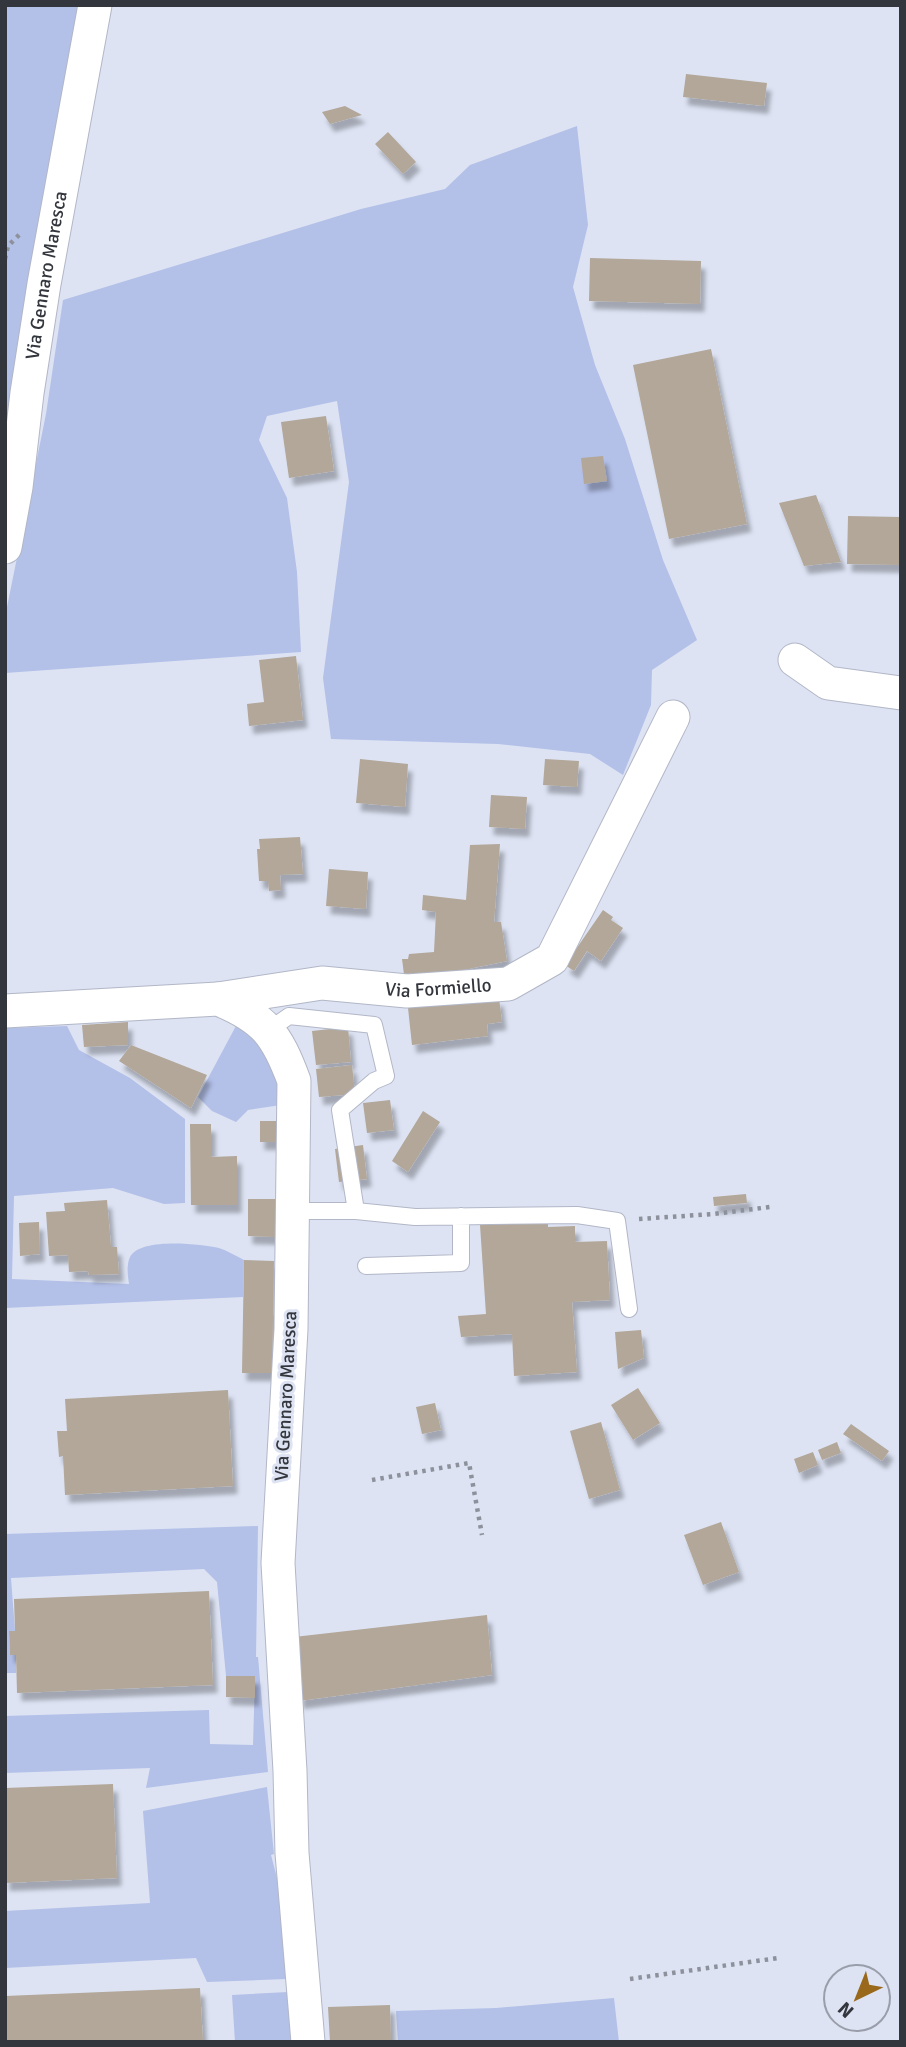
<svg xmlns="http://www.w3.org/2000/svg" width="906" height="2047" viewBox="0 0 906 2047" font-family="Signika,sans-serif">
<defs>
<filter id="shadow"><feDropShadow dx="4.5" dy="8" stdDeviation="2" flood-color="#0004"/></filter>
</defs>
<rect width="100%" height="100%" fill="#dde3f3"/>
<path fill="#b3c0e8" d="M 5,5 L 84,5 L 5,457 Z
M 577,126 L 588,225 L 573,287 L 595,365 L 625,439 L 663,560 L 697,640 L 652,670 L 651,705 L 623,775 L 590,754 L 498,744 L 331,739 L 323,678 L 349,482 L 337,401 L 267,416 L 259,440 L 287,498 L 297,572 L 301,652 L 5,673 L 5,617 L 46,414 L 63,300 L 361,209 L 445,189 L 470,165 Z
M 237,1024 L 259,1041 L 280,1083 L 281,1105 L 248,1110 L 236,1122 L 212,1111 L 198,1097 Z
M 67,1026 L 79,1050 L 130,1078 L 185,1119 L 185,1203 L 164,1204 L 113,1188 L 14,1196 L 12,1279 L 129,1284 C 128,1276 126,1266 130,1257 C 140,1237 201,1244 219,1248 C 228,1251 236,1256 244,1260 L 243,1297 L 5,1308 L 5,1028 Z
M 258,1526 L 256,1657 L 258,1657 L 268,1772 L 146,1788 L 150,1768 L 5,1773 L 5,1716 L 209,1710 L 210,1744 L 253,1745 L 255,1677 L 226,1676 L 217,1582 L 204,1569 L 11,1578 L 15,1631 L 9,1631 L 10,1655 L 16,1655 L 16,1673 L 5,1673 L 5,1534 Z
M 267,1787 L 274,1854 L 271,1855 L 277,1878 L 286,1979 L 207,1982 L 196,1958 L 5,1968 L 5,1911 L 150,1903 L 143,1811 Z
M 288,1992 L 291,2042 L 235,2042 L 232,1995 Z
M 614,1998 L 619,2042 L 398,2042 L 396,2011 L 496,2008 Z"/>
<path fill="#b2a799" filter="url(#shadow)" d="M 686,74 L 767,83 L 764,106 L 683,97 Z
M 345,106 L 362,115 L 330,124 L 322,112 Z
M 388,132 L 416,162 L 403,174 L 375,144 Z
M 590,258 L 701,261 L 700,304 L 589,301 Z
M 711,349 L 747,524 L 669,539 L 633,365 Z
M 326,416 L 334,471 L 289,478 L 281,422 Z
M 603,456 L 607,481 L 584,484 L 581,458 Z
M 816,495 L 841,562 L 804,566 L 779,503 Z
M 848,516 L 901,517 L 901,565 L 847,564 Z
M 296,656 L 303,720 L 249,726 L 247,704 L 264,702 L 259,660 Z
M 360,759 L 408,764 L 405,807 L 356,803 Z
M 545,759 L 579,761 L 577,787 L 543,785 Z
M 491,795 L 527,797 L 525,829 L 489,827 Z
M 300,837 L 303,874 L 280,875 L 281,890 L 269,891 L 268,881 L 259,881 L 257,849 L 260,849 L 259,839 Z
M 500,844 L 494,922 L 501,922 L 507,961 L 405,982 L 402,959 L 408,959 L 409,954 L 434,952 L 436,912 L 422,910 L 423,895 L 466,900 L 470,845 Z
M 329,869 L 368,872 L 366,909 L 326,906 Z
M 603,910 L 613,917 L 611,920 L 623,928 L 601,961 L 587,951 L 574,971 L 565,965 Z
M 499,998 L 502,1022 L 487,1024 L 488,1036 L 412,1045 L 408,1008 Z
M 128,1022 L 128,1045 L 84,1047 L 82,1025 Z
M 348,1027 L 351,1062 L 316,1065 L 312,1031 Z
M 131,1045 L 207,1075 L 191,1108 L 119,1061 Z
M 352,1065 L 355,1094 L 319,1097 L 316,1069 Z
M 390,1100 L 394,1130 L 367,1133 L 363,1103 Z
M 423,1111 L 440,1122 L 408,1172 L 392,1161 Z
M 260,1121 L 276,1121 L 276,1142 L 260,1142 Z
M 190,1124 L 211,1124 L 211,1157 L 237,1156 L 237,1205 L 191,1205 Z
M 363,1145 L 367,1179 L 339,1182 L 335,1149 Z
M 746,1194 L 747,1203 L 714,1206 L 713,1197 Z
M 248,1199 L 276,1199 L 275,1237 L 248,1236 Z
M 107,1200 L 111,1247 L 117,1247 L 119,1274 L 89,1275 L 88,1271 L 69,1272 L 68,1255 L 49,1256 L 46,1212 L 65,1211 L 64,1203 Z
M 39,1222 L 40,1254 L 20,1256 L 19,1223 Z
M 548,1222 L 548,1227 L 575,1226 L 575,1242 L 607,1241 L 610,1300 L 572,1302 L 577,1372 L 514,1376 L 512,1334 L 461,1337 L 458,1316 L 486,1314 L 480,1225 Z
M 244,1260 L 274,1261 L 272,1373 L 242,1373 Z
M 641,1330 L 644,1358 L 618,1369 L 615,1332 Z
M 638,1388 L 660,1423 L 633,1440 L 611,1405 Z
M 228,1390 L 233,1486 L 65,1495 L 63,1456 L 59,1457 L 57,1431 L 67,1431 L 65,1399 Z
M 435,1403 L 441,1430 L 422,1434 L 416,1407 Z
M 601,1422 L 620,1490 L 589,1499 L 570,1431 Z
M 851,1424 L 889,1451 L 882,1461 L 843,1434 Z
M 837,1442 L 841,1453 L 822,1460 L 818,1450 Z
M 813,1452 L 818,1465 L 799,1473 L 794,1459 Z
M 721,1522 L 739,1572 L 703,1585 L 684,1535 Z
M 209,1591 L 213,1685 L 17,1693 L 16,1655 L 10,1655 L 9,1631 L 15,1631 L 14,1599 Z
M 487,1615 L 492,1675 L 299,1701 L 294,1637 Z
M 226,1676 L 255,1676 L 255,1698 L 226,1697 Z
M 113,1784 L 117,1878 L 5,1883 L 5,1788 Z
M 200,1988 L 203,2042 L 5,2042 L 5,1996 Z
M 390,2005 L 391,2042 L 330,2042 L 328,2007 Z"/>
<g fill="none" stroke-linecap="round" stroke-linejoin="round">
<defs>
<path id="service" d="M 269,1030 L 289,1016 L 374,1025 L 386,1076 L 374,1081 L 340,1110 L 356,1211 L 292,1211
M 356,1211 L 415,1217 L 577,1215 L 617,1221 L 629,1309
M 366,1266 L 461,1263 L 461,1216"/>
<g id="minor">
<path id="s1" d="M 5,547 L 16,487 L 27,393 L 44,284 L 95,5"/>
<path d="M 795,660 L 828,683 L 901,693"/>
<path id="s2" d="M 218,999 L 322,983 L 407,991 L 508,984 L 552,959 L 673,717"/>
<path d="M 5,1011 L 218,999 C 265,1018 277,1035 294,1081 L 291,1329 L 278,1563 L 290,1771 L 292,1853 L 308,2042"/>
</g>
</defs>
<use href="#service" stroke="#b2b7c7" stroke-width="18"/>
<use href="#minor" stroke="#b2b7c7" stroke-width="35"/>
<path stroke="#8c919c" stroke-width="4.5" stroke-dasharray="3.5 5" stroke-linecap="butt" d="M 5,259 L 8,246 L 20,234
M 639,1219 L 713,1214 L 770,1207
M 372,1480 L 469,1463 L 482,1535
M 630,1979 L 778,1958"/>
<use href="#service" stroke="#fff" stroke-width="16"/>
<use href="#minor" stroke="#fff" stroke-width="33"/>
</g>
<g text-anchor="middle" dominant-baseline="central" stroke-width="6" stroke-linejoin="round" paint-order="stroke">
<g font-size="19" fill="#34363d" stroke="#dde3f3">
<text stroke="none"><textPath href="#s1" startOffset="275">Via Gennaro Maresca</textPath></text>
<text stroke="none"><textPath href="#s2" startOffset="222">Via Formiello</textPath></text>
<text transform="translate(286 1396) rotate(-87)">Via Gennaro Maresca</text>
</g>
</g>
<rect width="906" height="2047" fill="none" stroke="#34363d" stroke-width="14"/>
<g transform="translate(857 1998) rotate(223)"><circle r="33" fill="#dde3f3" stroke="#999eaa" stroke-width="2"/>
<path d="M0-5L12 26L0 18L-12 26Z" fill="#99681b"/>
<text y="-10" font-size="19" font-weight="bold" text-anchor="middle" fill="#34363d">N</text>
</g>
</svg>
